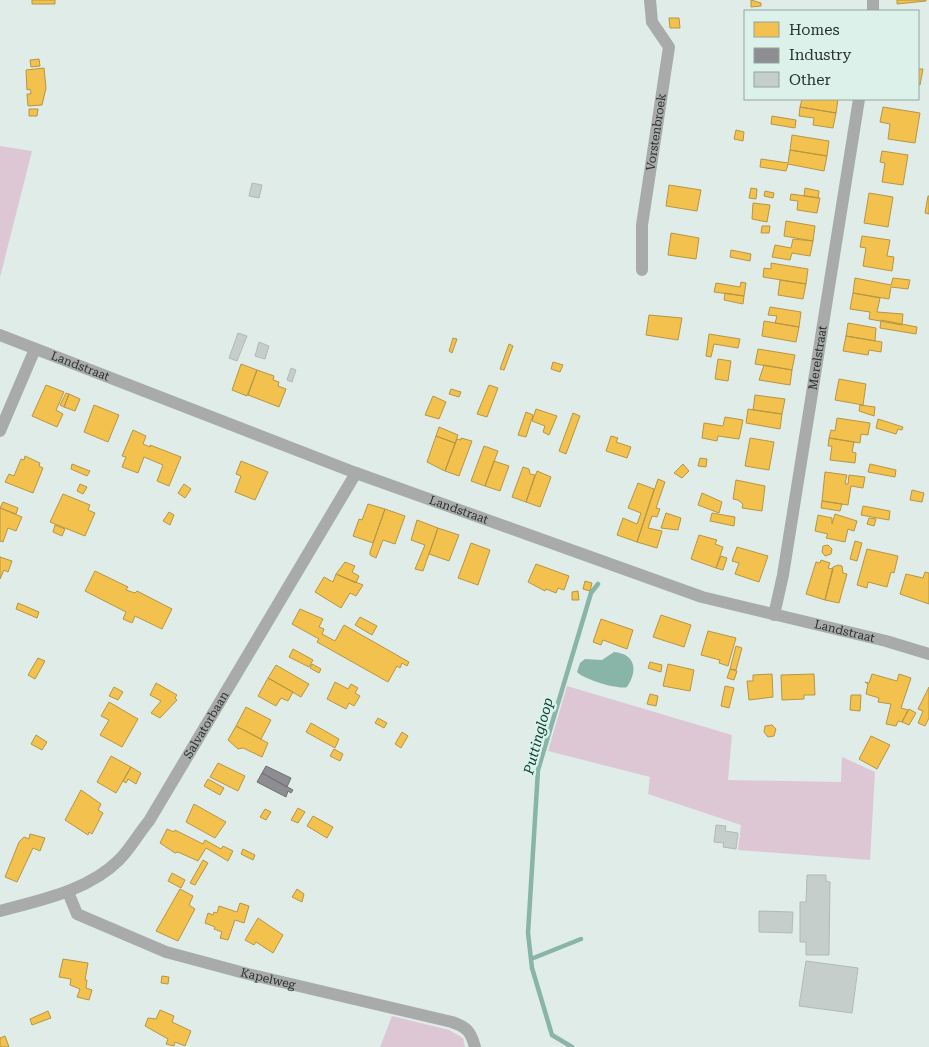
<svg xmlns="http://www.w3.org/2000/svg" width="929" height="1047" viewBox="0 0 929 1047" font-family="'Roboto Serif',serif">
<rect width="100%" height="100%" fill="#e0ece8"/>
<path fill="#ddc7d5" d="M 0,146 L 32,151 L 0,277 Z
M 567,686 L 732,735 L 728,780 L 841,782 L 842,757 L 875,772 L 870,860 L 738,850 L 741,825 L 648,794 L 650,777 L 548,751 Z
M 392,1016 L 449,1030 L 463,1038 L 465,1047 L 380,1047 Z"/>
<path fill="#88b5a8" d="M 614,652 C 636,654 638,671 627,687 C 618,690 583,679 577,672 L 580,663 L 585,659 L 602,660 Z"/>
<path fill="#f2c14e" stroke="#b69644" d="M 32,0 L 55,0 L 55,4 L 32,4 Z
M 751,0 L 761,3 L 761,6 L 751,7 Z
M 897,0 L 926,0 L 926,1 L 897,4 Z
M 669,18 L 679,18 L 680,28 L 670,28 Z
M 39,59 L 40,66 L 31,67 L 30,60 Z
M 44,68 L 46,88 L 42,105 L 28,106 L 27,94 L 31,94 L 30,89 L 27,90 L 26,70 Z
M 918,69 L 923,69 L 920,85 L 918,84 Z
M 802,99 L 838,99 L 836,113 L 800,107 Z
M 800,107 L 836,113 L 833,128 L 813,125 L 814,118 L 799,116 Z
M 883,107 L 920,113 L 915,143 L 888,139 L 890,124 L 880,122 Z
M 29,109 L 38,109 L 37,116 L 29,116 Z
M 772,116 L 796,120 L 795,128 L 771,124 Z
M 736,130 L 744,132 L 743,141 L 734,139 Z
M 792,135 L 829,141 L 827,156 L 790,150 Z
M 790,150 L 827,156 L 824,171 L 788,164 L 786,171 L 760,167 L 761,159 L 788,163 Z
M 882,151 L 908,155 L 903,185 L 882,182 L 885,163 L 880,162 Z
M 669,185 L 701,190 L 697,211 L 666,206 Z
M 751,188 L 757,189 L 756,199 L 749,198 Z
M 805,188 L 819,191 L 818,198 L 804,196 Z
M 765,191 L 774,193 L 773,198 L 764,196 Z
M 869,193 L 893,197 L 888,227 L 864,223 Z
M 791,194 L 820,198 L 817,213 L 797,210 L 798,201 L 790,200 Z
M 928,196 L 929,196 L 929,214 L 925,213 Z
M 753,203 L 770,205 L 767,222 L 752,219 Z
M 786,221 L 815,226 L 813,241 L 784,236 Z
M 762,226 L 770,226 L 769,233 L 761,233 Z
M 671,233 L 699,238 L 696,259 L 668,255 Z
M 862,236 L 890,240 L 887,256 L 894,257 L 892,271 L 863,266 L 866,248 L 860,247 Z
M 793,239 L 813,241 L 810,256 L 792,253 L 790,260 L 772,257 L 775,245 L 791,248 Z
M 731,250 L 751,254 L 750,261 L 730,257 Z
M 771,263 L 808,269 L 806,284 L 763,277 L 764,268 L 771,269 Z
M 855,278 L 891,285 L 893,278 L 910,280 L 908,289 L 891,287 L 889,299 L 853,293 Z
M 780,280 L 806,284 L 803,299 L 778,295 Z
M 741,282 L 746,283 L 744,296 L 714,292 L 716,283 L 740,287 Z
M 725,293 L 744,296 L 743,304 L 724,300 Z
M 853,293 L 880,298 L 877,312 L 903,314 L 902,325 L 869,319 L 870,312 L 850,309 Z
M 770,307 L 801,312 L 799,327 L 775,323 L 777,316 L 768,315 Z
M 649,315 L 682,318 L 678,340 L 646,335 Z
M 881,320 L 917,327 L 916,334 L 880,328 Z
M 764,321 L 799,327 L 796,342 L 762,336 Z
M 848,323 L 876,328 L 875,341 L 846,336 Z
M 709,334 L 740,339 L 738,348 L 714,344 L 711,357 L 706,356 Z
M 846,336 L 882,342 L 881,352 L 869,350 L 868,355 L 843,351 Z
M 453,338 L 457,339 L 452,353 L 449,351 Z
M 509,344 L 513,346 L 504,370 L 500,369 Z
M 758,349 L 795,355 L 792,370 L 755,364 Z
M 718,359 L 731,361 L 728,381 L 715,379 Z
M 553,362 L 563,365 L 560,372 L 551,369 Z
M 241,364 L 257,370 L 247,396 L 232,390 Z
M 764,365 L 792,370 L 790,385 L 759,380 Z
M 257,370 L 274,376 L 273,380 L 279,382 L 278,386 L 286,389 L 279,407 L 248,395 Z
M 839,379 L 866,384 L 863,405 L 835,400 Z
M 46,385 L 64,392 L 56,410 L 63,414 L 57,427 L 32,416 Z
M 489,385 L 498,388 L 487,417 L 477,414 Z
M 451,389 L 461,392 L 459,397 L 449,394 Z
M 66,393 L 69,394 L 64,407 L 60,405 Z
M 69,394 L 80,399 L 75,411 L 64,407 Z
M 755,395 L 785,399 L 782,414 L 753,410 Z
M 433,396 L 446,402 L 439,419 L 425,415 Z
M 94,405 L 119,415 L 108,442 L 84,432 Z
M 860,405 L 875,407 L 874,416 L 859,411 Z
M 536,409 L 557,416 L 549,435 L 543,432 L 545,426 L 532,421 Z
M 748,409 L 782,414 L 780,429 L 746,423 Z
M 526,412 L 533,415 L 526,437 L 518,435 Z
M 573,413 L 580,416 L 566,454 L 559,451 Z
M 725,417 L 743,420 L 739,439 L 718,436 L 717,441 L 702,438 L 704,423 L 723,426 Z
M 837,418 L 870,423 L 868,435 L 861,434 L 860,443 L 829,438 L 831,430 L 835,431 Z
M 878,419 L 903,427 L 902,430 L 898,429 L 896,434 L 876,428 Z
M 439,427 L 458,435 L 455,443 L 436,436 Z
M 133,430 L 146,436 L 143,444 L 150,447 L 150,445 L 181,457 L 169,486 L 157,481 L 163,465 L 144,457 L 138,473 L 122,467 L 126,457 L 122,456 Z
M 436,436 L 455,443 L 445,471 L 427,462 Z
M 611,436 L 618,438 L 616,442 L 631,447 L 627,458 L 606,451 Z
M 461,438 L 472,441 L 459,476 L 445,471 L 457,439 L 461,440 Z
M 750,438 L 774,442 L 769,470 L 745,466 Z
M 829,438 L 854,442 L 852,452 L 856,453 L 855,463 L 830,460 L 832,446 L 828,446 Z
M 484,446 L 498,451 L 485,486 L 471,481 Z
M 25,456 L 40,463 L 39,466 L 43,468 L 33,493 L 5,482 L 9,474 L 14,476 L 21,459 L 24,460 Z
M 700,458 L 707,459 L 706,467 L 698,466 Z
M 241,461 L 268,472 L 255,500 L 235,492 L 241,476 L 236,474 Z
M 494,461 L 509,466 L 500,491 L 485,486 Z
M 72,464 L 90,471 L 87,476 L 71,469 Z
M 683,464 L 689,471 L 682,478 L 674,473 Z
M 870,464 L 896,470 L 895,477 L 868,472 Z
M 523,467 L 529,469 L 530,474 L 535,475 L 526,502 L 512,497 Z
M 537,471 L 551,477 L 540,507 L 526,502 Z
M 825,472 L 847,475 L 845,484 L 848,484 L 849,475 L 865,477 L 863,488 L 851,486 L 848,505 L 822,501 Z
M 658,479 L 665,482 L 656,508 L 660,509 L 657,517 L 652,516 L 648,528 L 662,531 L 657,548 L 637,542 Z
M 736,480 L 765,486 L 762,511 L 742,508 L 743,504 L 738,500 L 733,499 Z
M 638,483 L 654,489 L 637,542 L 617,535 L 623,518 L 637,524 L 641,513 L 628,508 Z
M 80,484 L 87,487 L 83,494 L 77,491 Z
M 184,484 L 191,489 L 185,498 L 178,493 Z
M 912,490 L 924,493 L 922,502 L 910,500 Z
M 702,493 L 722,502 L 719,513 L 698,505 Z
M 63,494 L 90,505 L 88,510 L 95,513 L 85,536 L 50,522 Z
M 822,501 L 842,504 L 840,511 L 821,508 Z
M 3,502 L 18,508 L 16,514 L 0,508 Z
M 368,504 L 385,509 L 373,543 L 353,536 L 359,519 L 362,520 Z
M 863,506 L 890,511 L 889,520 L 861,515 Z
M 0,508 L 22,517 L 16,531 L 8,528 L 3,542 L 0,541 Z
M 385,509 L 405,516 L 395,544 L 383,540 L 376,558 L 370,555 L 370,552 Z
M 169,512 L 174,515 L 170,525 L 163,521 Z
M 666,513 L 681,518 L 678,530 L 661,528 Z
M 712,513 L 735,517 L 734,526 L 710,521 Z
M 835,514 L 857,521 L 854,531 L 848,529 L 845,542 L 826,538 L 828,534 L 815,531 L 818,515 L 832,518 L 832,524 Z
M 869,518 L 876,519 L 874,526 L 867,524 Z
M 417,520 L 438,528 L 423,571 L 415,569 L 425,545 L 411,540 Z
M 55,525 L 65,529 L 62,536 L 53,532 Z
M 438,528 L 459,535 L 449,561 L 429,554 Z
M 699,535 L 717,540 L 715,544 L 723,547 L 716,568 L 691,559 Z
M 855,541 L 862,543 L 857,561 L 850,559 Z
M 471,543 L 490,550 L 478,585 L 458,578 Z
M 828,545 L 832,549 L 831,554 L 825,556 L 822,552 L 823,546 Z
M 737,547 L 768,556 L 759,582 L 735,574 L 739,563 L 732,561 Z
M 867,549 L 898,556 L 894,573 L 891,572 L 887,587 L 868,582 L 867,588 L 857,585 Z
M 721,556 L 727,558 L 723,570 L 716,568 Z
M 0,557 L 12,561 L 8,572 L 4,570 L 0,579 Z
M 821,560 L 830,563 L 828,568 L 833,569 L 825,600 L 806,594 L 816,562 L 820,563 Z
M 345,562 L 355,566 L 352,572 L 359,576 L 356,583 L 336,574 Z
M 536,564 L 569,576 L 564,590 L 558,588 L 556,593 L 546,589 L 545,591 L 528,582 Z
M 838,565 L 842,566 L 843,573 L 847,574 L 839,603 L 825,600 L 833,567 Z
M 95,571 L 128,587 L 126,590 L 135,593 L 137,591 L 172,609 L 162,629 L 135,616 L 132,623 L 123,619 L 126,612 L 85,591 Z
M 925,572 L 929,573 L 929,604 L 900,594 L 906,574 L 923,578 Z
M 336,574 L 363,585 L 356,596 L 350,593 L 341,608 L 315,592 L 324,577 L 333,582 Z
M 585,581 L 592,583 L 590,591 L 583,589 Z
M 578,591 L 579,600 L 572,600 L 572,592 Z
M 18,603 L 39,612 L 37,618 L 16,609 Z
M 300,609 L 323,619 L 319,627 L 324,629 L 322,634 L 335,641 L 344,625 L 409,662 L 407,666 L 402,663 L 400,668 L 397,666 L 388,682 L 317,642 L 319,639 L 292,624 Z
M 661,615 L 691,625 L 684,647 L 653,637 Z
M 360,617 L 377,626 L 372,635 L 355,625 Z
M 601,619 L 633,630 L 627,649 L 603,640 L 601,645 L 593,642 Z
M 708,631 L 736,638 L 728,666 L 719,663 L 720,660 L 701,655 Z
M 736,646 L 742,648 L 736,670 L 730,669 Z
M 293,649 L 313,660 L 309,667 L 289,657 Z
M 38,658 L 45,661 L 35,679 L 28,675 Z
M 650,662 L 662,665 L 661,672 L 648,668 Z
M 312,664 L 321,669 L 319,673 L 310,668 Z
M 668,664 L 694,670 L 690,691 L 663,686 Z
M 276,665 L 309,684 L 301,697 L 268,678 Z
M 730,669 L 737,671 L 734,680 L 727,678 Z
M 772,674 L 773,697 L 749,700 L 747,681 L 753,681 L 753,675 Z
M 814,674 L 815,695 L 804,695 L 804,699 L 782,700 L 781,675 Z
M 872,674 L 897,681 L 899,674 L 911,678 L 901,708 L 908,710 L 902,722 L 898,721 L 896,726 L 886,724 L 891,704 L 878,702 L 879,698 L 866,694 L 868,684 L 865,682 L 869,683 Z
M 268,678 L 293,692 L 288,701 L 281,698 L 276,706 L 258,696 Z
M 335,682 L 348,689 L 351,684 L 358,688 L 355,693 L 360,696 L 354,706 L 349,703 L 346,709 L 327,699 Z
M 156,683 L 177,695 L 175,698 L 177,700 L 160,718 L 151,713 L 161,701 L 150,695 Z
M 725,686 L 734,688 L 729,708 L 721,706 Z
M 114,687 L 123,692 L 118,700 L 109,696 Z
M 929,687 L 929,718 L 925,726 L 918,723 L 923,711 L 918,709 Z
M 650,694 L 658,696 L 656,706 L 647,704 Z
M 851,695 L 861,695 L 860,711 L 850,710 Z
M 109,702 L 138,719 L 122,747 L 100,735 L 109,720 L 101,716 Z
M 246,707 L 271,720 L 261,739 L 236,726 Z
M 909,709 L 916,713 L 909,725 L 902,722 Z
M 378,718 L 387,723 L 384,728 L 375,723 Z
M 311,723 L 339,739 L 335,748 L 306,732 Z
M 772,725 L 776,729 L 774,736 L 768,737 L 764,732 L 765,726 Z
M 236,726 L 268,743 L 262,757 L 243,748 L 238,749 L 228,740 Z
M 402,732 L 408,736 L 401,748 L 395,744 Z
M 36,735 L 47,742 L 42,750 L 31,744 Z
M 871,736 L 890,745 L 877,769 L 859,759 Z
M 334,749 L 343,754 L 340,761 L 330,756 Z
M 111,756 L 131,767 L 116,793 L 97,782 Z
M 218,763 L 245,776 L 238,791 L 210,777 Z
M 131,767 L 141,773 L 136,784 L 128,779 L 126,783 L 123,781 Z
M 208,779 L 224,788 L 220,795 L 204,786 Z
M 81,790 L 101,804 L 98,810 L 103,813 L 92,834 L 89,832 L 88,835 L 65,820 Z
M 194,804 L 226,822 L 215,838 L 186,822 Z
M 298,808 L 305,812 L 298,823 L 291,820 Z
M 265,809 L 271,812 L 266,820 L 260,817 Z
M 313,816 L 333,827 L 327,838 L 307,826 Z
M 167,829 L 174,832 L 175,830 L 203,844 L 205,840 L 221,849 L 223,846 L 233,851 L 228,861 L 206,848 L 198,861 L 178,852 L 175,853 L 160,843 Z
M 30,834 L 45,838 L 40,851 L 33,848 L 17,882 L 5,877 L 19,842 L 24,837 L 29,839 Z
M 243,849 L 255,855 L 253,860 L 241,854 Z
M 203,860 L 208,863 L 195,885 L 190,883 Z
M 172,873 L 185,880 L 181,888 L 168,881 Z
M 180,889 L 193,896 L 189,905 L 195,909 L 178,941 L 156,931 Z
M 297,889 L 304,894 L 302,902 L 292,897 Z
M 240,903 L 249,906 L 244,923 L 235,920 L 228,940 L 220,938 L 222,932 L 214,929 L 215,927 L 205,923 L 208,913 L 213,915 L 214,912 L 217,913 L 219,906 L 237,912 Z
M 258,918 L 283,935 L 273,953 L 256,942 L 254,945 L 245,940 Z
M 63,959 L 88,963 L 85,980 L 87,980 L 86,988 L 92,990 L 89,1000 L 77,997 L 80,989 L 70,985 L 71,979 L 59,977 Z
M 162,976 L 169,977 L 168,984 L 161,983 Z
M 160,1010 L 174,1016 L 172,1022 L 191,1031 L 185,1046 L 175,1042 L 174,1046 L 166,1044 L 168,1039 L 145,1026 L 148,1018 L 156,1019 Z
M 48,1011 L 51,1018 L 32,1025 L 30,1019 Z
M 5,1036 L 9,1047 L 0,1047 L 0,1038 Z"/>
<path fill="#8d8d92" stroke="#6f7174" d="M 266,766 L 291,778 L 287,787 L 262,773 Z
M 262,773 L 293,790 L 291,793 L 288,791 L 286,797 L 257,782 Z"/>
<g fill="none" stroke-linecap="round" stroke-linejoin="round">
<path stroke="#88b5a8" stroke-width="4.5" d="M 531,959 L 581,939
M 572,1047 L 552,1035 L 532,968 L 528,933 L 538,770 L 591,593 L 598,584"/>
</g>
<path fill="#c5cecb" stroke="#b1bab7" d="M 252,183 L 262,185 L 259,198 L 249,196 Z
M 238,333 L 247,336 L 237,361 L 229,358 Z
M 259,342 L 269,346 L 265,359 L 255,356 Z
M 291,368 L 296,370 L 292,382 L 287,380 Z
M 716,825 L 726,826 L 725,831 L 738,833 L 736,849 L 723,847 L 724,843 L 714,842 Z
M 807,875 L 826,875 L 826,881 L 830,882 L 829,955 L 806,955 L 806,942 L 800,942 L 800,902 L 806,902 Z
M 759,911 L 793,912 L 792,933 L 759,932 Z
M 806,961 L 858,968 L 852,1013 L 799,1006 Z"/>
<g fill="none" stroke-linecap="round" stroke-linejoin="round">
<g stroke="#a9abab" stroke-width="12">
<path d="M 873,11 L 873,0"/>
<path id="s1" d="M 642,270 L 642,225 L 669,47 L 652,22 L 650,0"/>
<path id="s2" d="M 0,335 L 356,473 L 702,597 L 886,641 L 929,654"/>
<path d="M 0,431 L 35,349"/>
<path id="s3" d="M 774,615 L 783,575 L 859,99"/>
<path id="s4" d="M 68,892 L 77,914 L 166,952 L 248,974 L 452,1022 C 467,1027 471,1032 475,1047"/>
<path id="s5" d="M 0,911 C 40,900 88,891 119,860 C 130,849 139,833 149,821 L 356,473"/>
</g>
</g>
<g text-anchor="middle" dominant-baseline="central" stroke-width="5" stroke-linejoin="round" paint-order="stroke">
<g font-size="12" fill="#29312e" stroke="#dbf1e9">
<text stroke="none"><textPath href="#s1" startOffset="139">Vorstenbroek</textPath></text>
<text stroke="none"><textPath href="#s3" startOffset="261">Merelstraat</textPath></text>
<text stroke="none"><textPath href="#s2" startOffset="86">Landstraat</textPath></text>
<text stroke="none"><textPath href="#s2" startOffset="491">Landstraat</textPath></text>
<text stroke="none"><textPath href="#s2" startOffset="896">Landstraat</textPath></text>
<text stroke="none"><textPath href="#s5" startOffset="292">Salvatorbaan</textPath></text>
<text stroke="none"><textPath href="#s4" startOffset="226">Kapelweg</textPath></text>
</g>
<g font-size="14" font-style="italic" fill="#094033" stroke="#dbf1e9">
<text transform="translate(538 736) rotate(-75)">Puttingloop</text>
</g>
</g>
<rect x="744" y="10" width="175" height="90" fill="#dbf1e9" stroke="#94a49e"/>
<rect x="754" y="22" width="25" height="15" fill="#f2c14e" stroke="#94a49e"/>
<text x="789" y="35" font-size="15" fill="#29312e">Homes</text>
<rect x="754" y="48" width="25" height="15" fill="#8d8d92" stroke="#94a49e"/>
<text x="789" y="60" font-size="15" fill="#29312e">Industry</text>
<rect x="754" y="72" width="25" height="15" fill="#c5cecb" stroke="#94a49e"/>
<text x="789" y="85" font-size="15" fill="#29312e">Other</text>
</svg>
